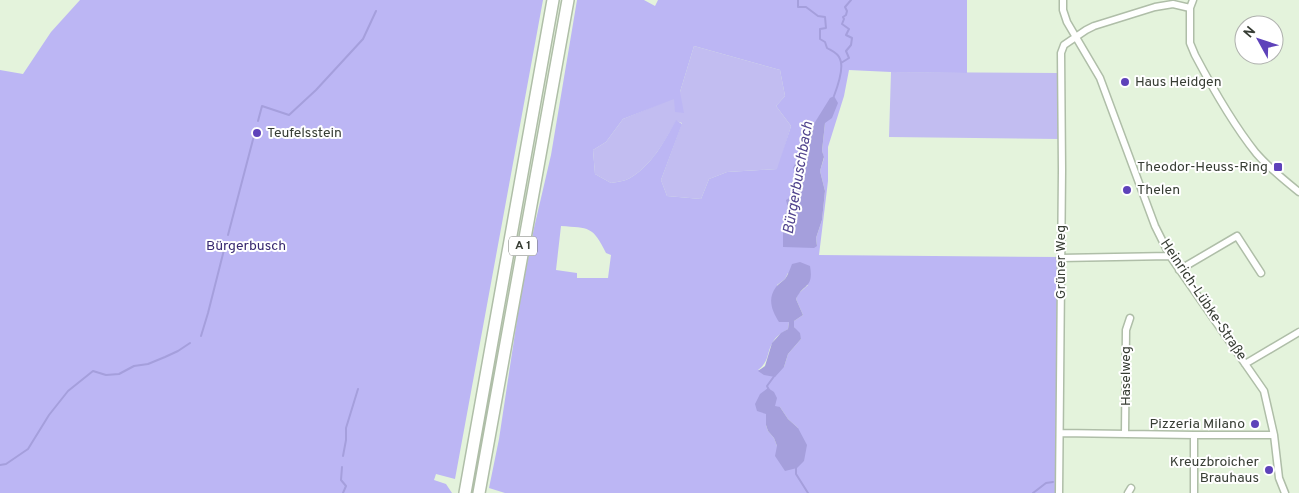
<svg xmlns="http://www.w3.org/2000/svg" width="1299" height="493" viewBox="0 0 1299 493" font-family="Overpass,sans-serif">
<rect width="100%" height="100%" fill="#e4f3dc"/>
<path fill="#c2bdf1" d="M 694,46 L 780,70 L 785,96 L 776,106 L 791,126 L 778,169 L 727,172 L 709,179 L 701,199 L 667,196 L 661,180 L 682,123 L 676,121 C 664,142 652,165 630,178 C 625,181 617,182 611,183 L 595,174 L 593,150 L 606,142 L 623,119 L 674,98 L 680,92 Z
M 891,72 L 1058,73 L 1059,139 L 889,137 Z"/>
<path fill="#bcb6f4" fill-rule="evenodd" d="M 80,0 L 543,0 L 455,479 L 436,474 L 434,480 L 446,484 L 452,493 L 0,493 L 0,70 L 23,74 L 51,32 Z
M 577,0 L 644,0 L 655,6 L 658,0 L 967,0 L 967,73 L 891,72 L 849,70 L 844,96 L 828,147 L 828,181 L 819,255 L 1059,257 L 1057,493 L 505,493 L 489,488 L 499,439 L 520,300 L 534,228 L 551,155 ZM 694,46 L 780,70 L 785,96 L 776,106 L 791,126 L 777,169 L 727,172 L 709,179 L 701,199 L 667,196 L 661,180 L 682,124 L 676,120 C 664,142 652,165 630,178 C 625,181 617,182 611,183 L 595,174 L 593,150 L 606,142 L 623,119 L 674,99 L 675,112 L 684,113 L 680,92 ZM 819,117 L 825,123 L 822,151 L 824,158 L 820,171 L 825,191 L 822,220 L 816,238 L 817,246 L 783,219 L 788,208 L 791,197 L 791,188 L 797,174 L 797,160 L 804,156 L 807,135 ZM 561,226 C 589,228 593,226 606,253 L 611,255 L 608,278 L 577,278 L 577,273 L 556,270 ZM 788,273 L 808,285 L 798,294 L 796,299 L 803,315 L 794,321 L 794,327 L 801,339 L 788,354 L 784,367 L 758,370 C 770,361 766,353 773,342 C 776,336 782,333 788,329 L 789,322 L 777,285 L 785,279 ZM 780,407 L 788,419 L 798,428 L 777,446 L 774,438 L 768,431 L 766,425 L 766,414 Z"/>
<path fill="#a59fdc" d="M 834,96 L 838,103 L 832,118 L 825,123 L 822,151 L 824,157 L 820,171 L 825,191 L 822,220 L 816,238 L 817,246 L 814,248 L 783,247 L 783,219 L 788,208 L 786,200 L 791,197 L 791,188 L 797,174 L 793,168 L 797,160 L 804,156 L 807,135 L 830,98 Z
M 800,262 L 810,266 C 814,289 803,283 796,299 L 803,315 L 794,321 L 794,327 L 800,333 L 801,339 L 788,354 L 784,367 L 775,377 L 764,375 L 758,371 L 765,366 L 772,343 L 781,333 L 788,329 L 789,322 L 779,322 C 772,311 767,299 776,287 C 778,284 782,282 785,279 C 788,275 790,269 792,264 Z
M 768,388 L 774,392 L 777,398 L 775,406 L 780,407 L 788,419 L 798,428 L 807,445 L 804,461 L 797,468 L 785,471 L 775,456 L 777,446 L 774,438 L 768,431 L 766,425 L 766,414 L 757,411 L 755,404 L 760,394 Z"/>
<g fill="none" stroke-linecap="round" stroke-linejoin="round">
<path stroke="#a59fdc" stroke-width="2" d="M 798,0 L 798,7 L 806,7 L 818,16 L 825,17 L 826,28 L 820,29 L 820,39 L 825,42 L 827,48 C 832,51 838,53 840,59 C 844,67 837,88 834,96
M 841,63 L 849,58 L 846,51 L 851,45 L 852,38 L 846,35 L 849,29 L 842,24 L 844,19 L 843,17 L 846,15 L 847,11 L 845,7 L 851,0
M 258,121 L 262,106 L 289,115 L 316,90 L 363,39 L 376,11
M 228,235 L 256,128
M 201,336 L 208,313 L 226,242
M 769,390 L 767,386 L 775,375
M 343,456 L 346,440 L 346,428 L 358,389
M 0,465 L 6,464 L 28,449 L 49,415 L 68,391 L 93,371 L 106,375 L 119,374 L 134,366 L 148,364 L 165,357 L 178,351 L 190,343
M 342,467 L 341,480 L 346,486 L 343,493
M 796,467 L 796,474 L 808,493
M 1033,493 L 1046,483 L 1053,482"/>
<defs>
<path id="street" d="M 1063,0 L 1063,10 L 1067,22 L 1100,78 L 1155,226 L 1170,256 L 1264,391 L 1274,435 L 1279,478 L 1285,493
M 1193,0 L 1190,8 L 1190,43 L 1195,55 C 1213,89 1232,123 1256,153 C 1269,168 1284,180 1299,192
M 1060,258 L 1170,256
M 1179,270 L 1237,236 L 1261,273
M 1245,364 L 1299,332
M 1060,433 L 1194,435 L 1274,435
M 1125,434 L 1126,330 L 1130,318
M 1059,493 L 1062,170 L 1061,53 L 1064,45 L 1086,30 L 1094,26 L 1155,7 L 1173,4 L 1190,8
M 1128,493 L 1131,488
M 1194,493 L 1194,435"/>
<path id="highway" d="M 465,493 L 553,0
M 479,493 L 568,0"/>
</defs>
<use href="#street" stroke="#afbea8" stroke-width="9"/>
<use href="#highway" stroke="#afbea8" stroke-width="14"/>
<use href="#street" stroke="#fff" stroke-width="6"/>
<use href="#highway" stroke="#fff" stroke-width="11"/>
</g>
<g fill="#5e42ba" stroke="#fff" stroke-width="2">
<circle cx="1125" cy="82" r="5"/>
<circle cx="257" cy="133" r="5"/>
<rect x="1273" y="162" width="10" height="10" rx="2.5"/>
<circle cx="1127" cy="190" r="5"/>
<circle cx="1255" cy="424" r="5"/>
<circle cx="1269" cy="470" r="5"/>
</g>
<g text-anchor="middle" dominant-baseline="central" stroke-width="4" stroke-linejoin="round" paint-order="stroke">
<rect fill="#fff" stroke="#737771" stroke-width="1" x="509" y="236.5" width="28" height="19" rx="4"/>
<g font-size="12" font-weight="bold" fill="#373d34">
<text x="523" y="246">A 1</text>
</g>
<g font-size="14" fill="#373d34" stroke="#fff" text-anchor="start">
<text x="1135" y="82">Haus Heidgen</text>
<text x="267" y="133">Teufelsstein</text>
<text x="1268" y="167" text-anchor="end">Theodor-Heuss-Ring</text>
<text x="1137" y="190">Thelen</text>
<text x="1245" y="424" text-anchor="end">Pizzeria Milano</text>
<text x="1259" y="462" text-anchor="end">Kreuzbroicher<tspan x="1259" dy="16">Brauhaus</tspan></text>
</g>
<g font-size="14" fill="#382970" stroke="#fff">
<text x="246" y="246">Bürgerbusch</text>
</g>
<g font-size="14" fill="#373d34" stroke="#fff">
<text transform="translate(1061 262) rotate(-90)">Grüner Weg</text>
<text transform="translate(1203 300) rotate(56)">Heinrich-Lübke-Straße</text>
<text transform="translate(1126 376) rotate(-90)">Haselweg</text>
</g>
<g font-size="15" font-style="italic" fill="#50438d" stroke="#fff">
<text transform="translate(799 178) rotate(-80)">Bürgerbuschbach</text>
</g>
</g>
<g transform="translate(1259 40) rotate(310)"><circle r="24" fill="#ffffff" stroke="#afb1ae"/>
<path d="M0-4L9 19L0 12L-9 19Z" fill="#5e42ba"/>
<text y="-8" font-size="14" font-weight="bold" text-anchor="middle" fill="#373d34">N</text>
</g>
</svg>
